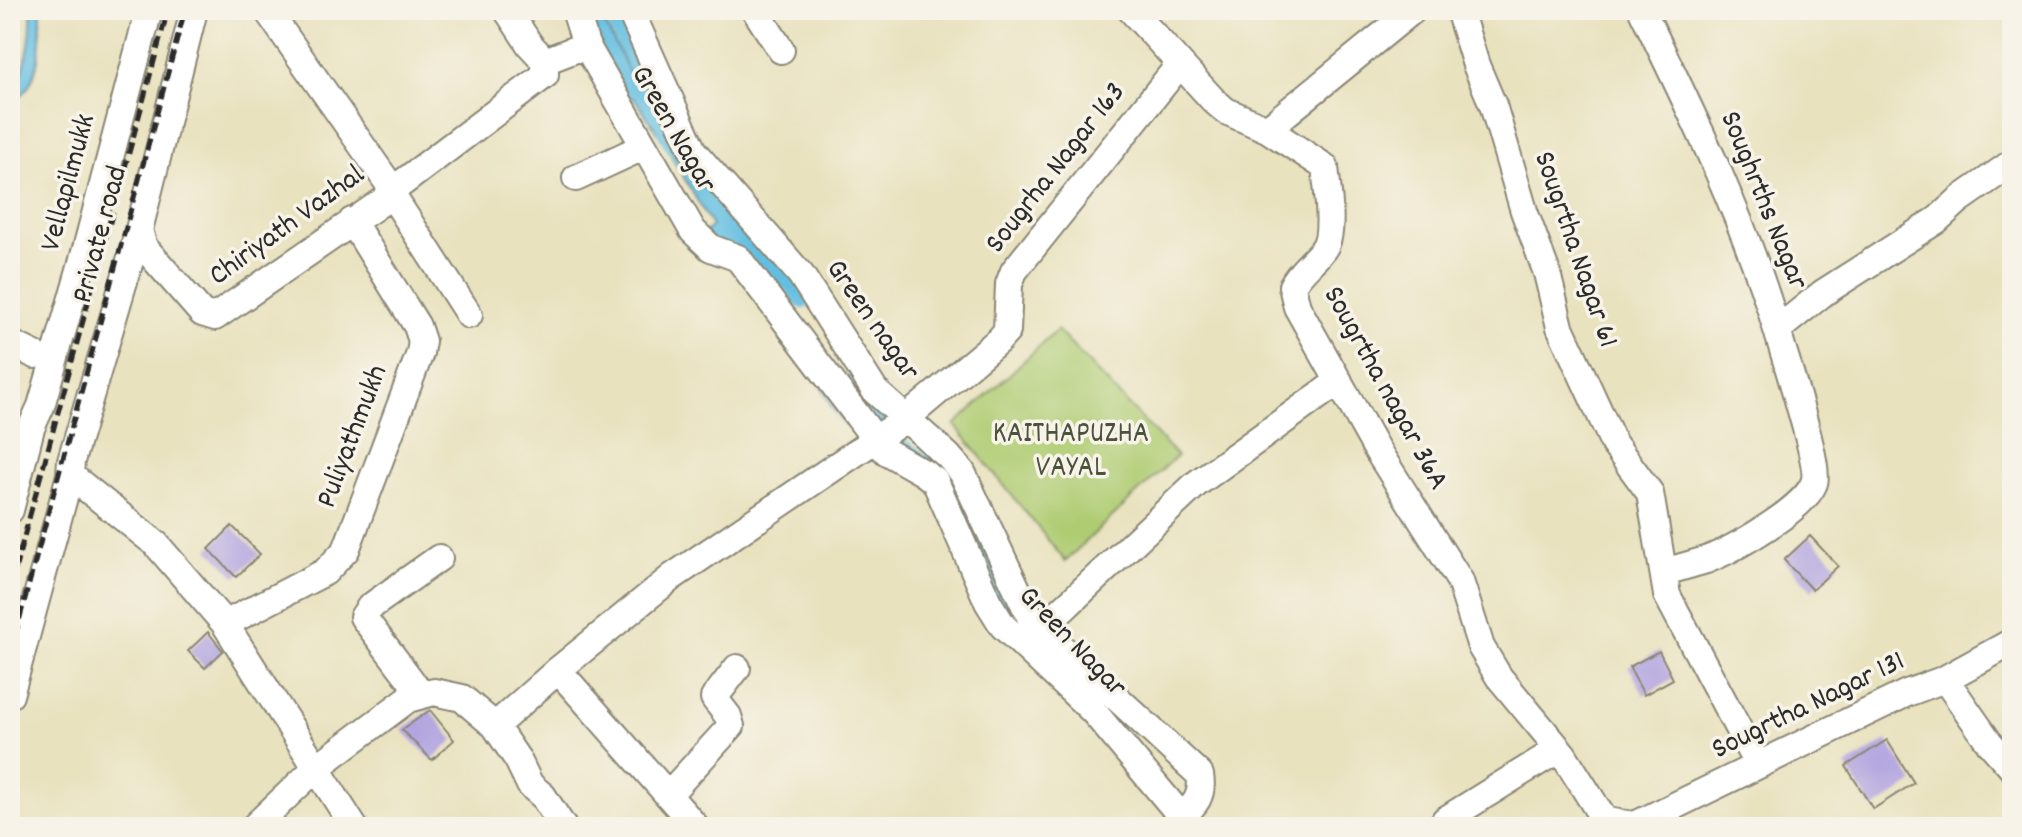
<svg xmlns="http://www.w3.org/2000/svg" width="2022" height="837" viewBox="0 0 2022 837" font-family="Dekko,sans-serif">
<rect width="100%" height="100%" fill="#f7f3e8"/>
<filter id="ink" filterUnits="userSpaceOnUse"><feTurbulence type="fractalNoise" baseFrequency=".0125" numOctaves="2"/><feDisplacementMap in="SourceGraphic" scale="16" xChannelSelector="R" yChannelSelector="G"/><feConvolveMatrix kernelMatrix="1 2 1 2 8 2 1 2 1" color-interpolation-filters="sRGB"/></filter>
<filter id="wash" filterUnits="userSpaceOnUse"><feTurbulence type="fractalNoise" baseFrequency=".006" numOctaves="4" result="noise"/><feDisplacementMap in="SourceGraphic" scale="32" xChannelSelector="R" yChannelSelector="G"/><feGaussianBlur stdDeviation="1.8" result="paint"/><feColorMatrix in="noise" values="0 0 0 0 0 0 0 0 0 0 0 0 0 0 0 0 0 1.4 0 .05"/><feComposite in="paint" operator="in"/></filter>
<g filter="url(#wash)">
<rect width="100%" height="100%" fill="#e9e2bf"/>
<path fill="#afcc72" stroke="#6d7c4e" stroke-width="2" d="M 1057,330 L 1177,456 L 1065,561 L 955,425 Z"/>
<path fill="#64bfe2" stroke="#487586" stroke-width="2" d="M 31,10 L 41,10 C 41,32 41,62 31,82 C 27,92 17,99 10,107 C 10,95 17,88 21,76 C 28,56 32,32 31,10 Z
M 581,10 L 598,10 L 634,82 L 678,144 L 704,193 L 733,235 L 765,264 L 792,303 L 819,352 L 850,424 L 846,426 L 831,407 L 808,357 L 705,232 L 712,226 L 658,133 L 634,98 L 624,100 Z"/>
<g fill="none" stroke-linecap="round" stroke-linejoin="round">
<path stroke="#64bfe2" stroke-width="18" d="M 612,13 L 673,144 L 743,235 L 794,286 L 803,300
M 854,379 L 877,421
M 895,442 L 959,490 L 1004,606
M 1200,820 L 1204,827"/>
</g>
<g id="blocks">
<path fill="#b2a4df" d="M 232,526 L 260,554 L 236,577 L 209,549 Z
M 1810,536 L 1838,566 L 1812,590 L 1784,560 Z
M 208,632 L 223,651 L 205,668 L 188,651 Z
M 1659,651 L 1673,679 L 1644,695 L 1629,667 Z
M 430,710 L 454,740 L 432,760 L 402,730 Z
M 1887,740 L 1914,783 L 1873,809 L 1846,766 Z"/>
</g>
</g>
<g filter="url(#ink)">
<use href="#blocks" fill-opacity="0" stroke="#8a8675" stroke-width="2"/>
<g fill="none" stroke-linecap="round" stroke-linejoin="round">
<defs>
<path id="minor" d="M 507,10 L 530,45 L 545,61 L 586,45
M 575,10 L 586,45 L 693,231 L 711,248 L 738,258 L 875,439 L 887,452 L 924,473 L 935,481 L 988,602 L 1003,626 L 1093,711 L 1181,816
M 630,10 L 693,151 L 801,275 L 875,391 L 948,456 L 962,472 L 1033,623 L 1078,662 L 1200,775 C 1205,802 1188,809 1171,827
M 755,10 L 781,50
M 1131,10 L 1214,101 L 1226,111 L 1267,129 L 1325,167 C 1327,187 1335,232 1324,248 C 1314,262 1300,270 1292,286 L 1297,307 L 1377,450 L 1460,581 L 1481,647 L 1499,677 L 1563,754 L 1605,821 L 1634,825 L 1630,827
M 1459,10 L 1476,65 L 1493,105 L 1524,211 L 1547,273 L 1560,327 L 1614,444 L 1650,493 L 1667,595 L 1757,764
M 1642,10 C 1693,115 1744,218 1777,330 L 1823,293 L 1937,220 L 1959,200 L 2012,163
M 1267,129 L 1413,10
M 576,178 L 643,147
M 393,190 L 545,75 L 545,61
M 392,195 L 469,315
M 139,230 L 144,247 L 202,313 L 215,317 L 392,195 L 393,190 L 267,10
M 10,343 L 35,355
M 70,475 L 156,544 L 225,624 L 354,827
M 10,510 L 31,428 L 41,406 L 86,249 L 149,10
M 1665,572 C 1678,568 1692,564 1706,560 C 1732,550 1804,510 1814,483 C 1821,466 1784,355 1777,330
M 225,624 L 325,572 L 346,550 L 420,353 L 422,341 L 417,326 L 352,221
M 1030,640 L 1196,484 L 1339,381
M 558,670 L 696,827
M 1945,679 L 1989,742 L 2012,768
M 10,695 L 70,475 L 71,461 L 139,230 L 194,10
M 422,695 L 363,617 L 370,607 L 439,558
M 495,726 L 558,670 L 672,577 L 904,420 L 999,340 L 1007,331 L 1009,284 L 1014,271 L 1180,64
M 668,795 L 731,726 L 728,716 L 714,698 L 737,668
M 1445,820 L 1559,749
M 254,827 L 316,768 L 408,699 L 434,692 L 462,698 L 495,726 L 518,760 L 530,785 L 543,796 L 563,827
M 1631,827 L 1907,693 L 1945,679 L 2012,642"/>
</defs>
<use href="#minor" stroke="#8a8675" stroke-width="30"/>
<use href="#minor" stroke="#fff" stroke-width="26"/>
<path stroke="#2b2b2b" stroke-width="5" stroke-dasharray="12 6" stroke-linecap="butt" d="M 10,588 L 168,10
M 10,654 L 185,10"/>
</g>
</g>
<g text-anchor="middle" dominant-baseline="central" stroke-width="7" stroke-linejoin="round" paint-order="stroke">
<g font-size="30" fill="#2b2b2b" stroke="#f7f3e8">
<text transform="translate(672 130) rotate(60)">Green Nagar</text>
<text transform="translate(1057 169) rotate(-52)">Sougrha Nagar 163</text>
<text transform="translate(70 183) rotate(-75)">Vellapilmukk</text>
<text transform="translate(1762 201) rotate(68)">Soughrths Nagar</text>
<text transform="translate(288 227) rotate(-36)">Chiriyath Vazhal</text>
<text transform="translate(102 235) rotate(-75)">Private road</text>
<text transform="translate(1574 250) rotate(71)">Sougrtha Nagar 61</text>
<text transform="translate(871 321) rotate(55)">Green nagar</text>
<text transform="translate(1384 389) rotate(61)">Sougrtha nagar 36A</text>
<text transform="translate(354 437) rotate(-69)">Puliyathmukh</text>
<text transform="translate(1071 643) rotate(46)">Green Nagar</text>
<text transform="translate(1809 707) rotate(-26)">Sougrtha Nagar 131</text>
</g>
<g font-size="30" fill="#4c533d" stroke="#f7f3e8">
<text x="1071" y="435">KAITHAPUZHA<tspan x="1071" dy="34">VAYAL</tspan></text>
</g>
</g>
<rect width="2022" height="837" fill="none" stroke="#f7f3e8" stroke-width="40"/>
</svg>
